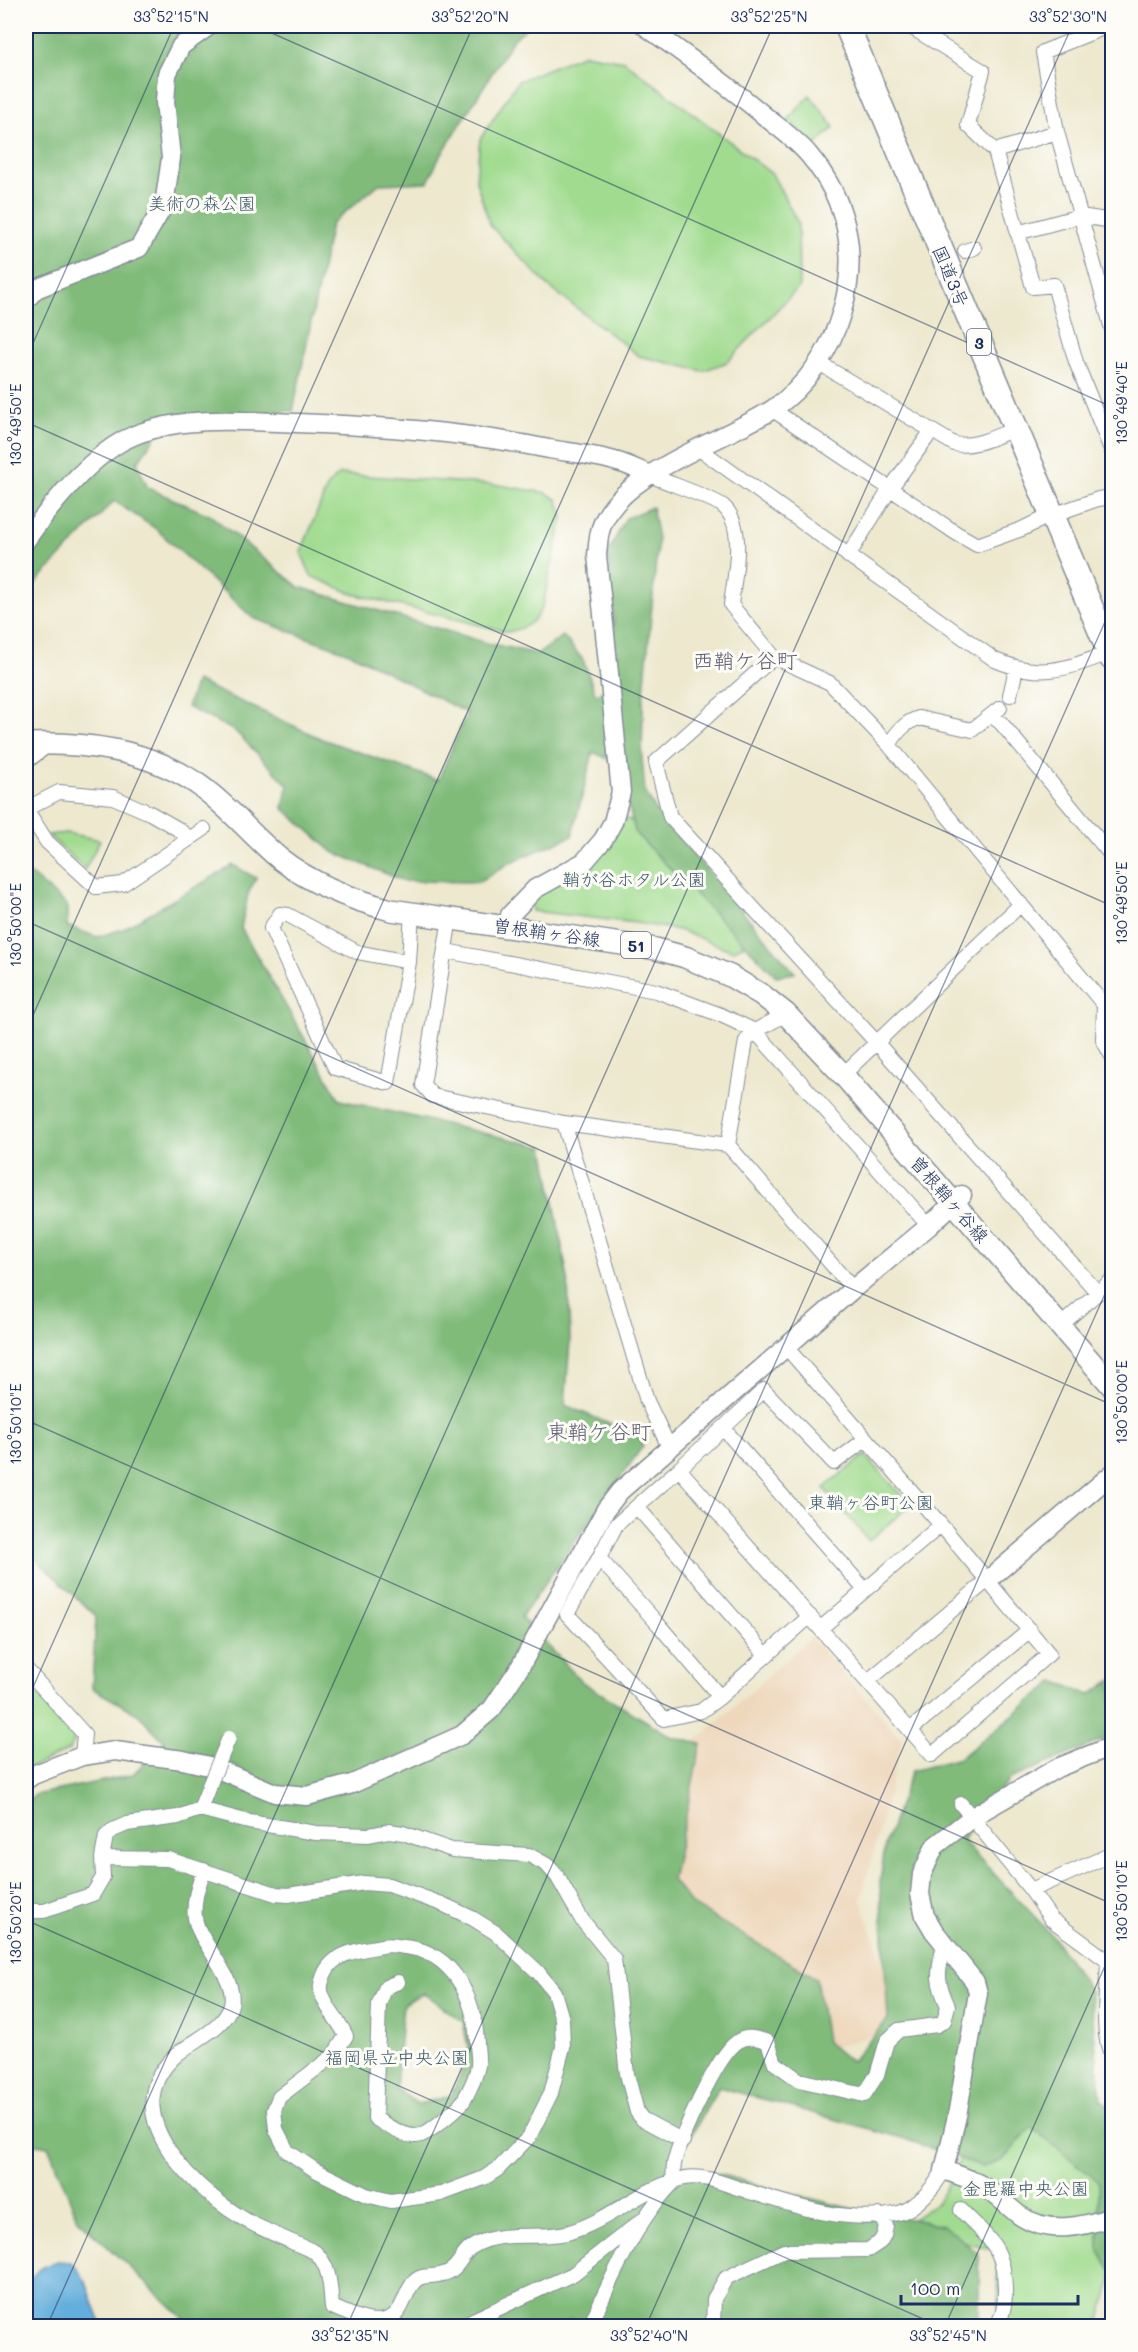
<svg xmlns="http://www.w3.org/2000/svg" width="1138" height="2352" viewBox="0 0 1138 2352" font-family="Mali,'Klee One',sans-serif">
<rect width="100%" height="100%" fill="#fdfcf7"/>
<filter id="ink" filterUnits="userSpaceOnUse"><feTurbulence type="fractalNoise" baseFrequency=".0167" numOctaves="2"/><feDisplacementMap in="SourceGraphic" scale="12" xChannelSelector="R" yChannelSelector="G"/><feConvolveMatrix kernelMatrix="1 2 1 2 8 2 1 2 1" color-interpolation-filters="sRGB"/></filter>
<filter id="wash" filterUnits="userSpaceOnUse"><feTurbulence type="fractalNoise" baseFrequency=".008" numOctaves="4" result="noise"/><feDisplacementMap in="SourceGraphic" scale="24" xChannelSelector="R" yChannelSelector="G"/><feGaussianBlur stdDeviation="1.35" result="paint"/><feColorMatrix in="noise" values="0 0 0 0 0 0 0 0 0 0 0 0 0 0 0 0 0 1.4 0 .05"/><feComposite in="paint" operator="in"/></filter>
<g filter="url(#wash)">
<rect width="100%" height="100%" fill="#ede8ce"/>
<path fill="#eed7bb" d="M 811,1637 L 902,1740 L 861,1900 L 905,2025 L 815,2053 L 652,1884 L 684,1752 Z"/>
<path fill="#a0db8f" stroke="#5e8576" stroke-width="1.5" d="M 584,54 L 624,61 L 772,174 L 798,223 L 799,287 L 727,362 L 703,371 L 639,356 L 548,286 L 490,225 L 476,181 L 480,139 L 518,81 Z
M 810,95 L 834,127 L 815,146 L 788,120 Z
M 340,474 L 499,485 L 546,493 L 557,499 L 563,516 L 542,608 C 534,624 526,628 508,632 L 353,594 L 311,576 L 301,552 L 328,485 Z
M 625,819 L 644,824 L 746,943 L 733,951 L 679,930 L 636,923 L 532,911 L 530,901 L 619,820 Z
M 66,833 L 100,840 L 85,869 L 48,835 Z
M 865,1455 L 910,1505 L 869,1541 L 824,1488 Z
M 26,1682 L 76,1738 L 69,1750 L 26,1770 Z
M 978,2107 L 1062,2125 L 1112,2178 L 1112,2278 L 1098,2326 L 995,2326 L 1000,2320 L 996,2250 L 903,2226 L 938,2202 L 967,2146 Z"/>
<path fill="#80bb7a" stroke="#4e756c" stroke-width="1.5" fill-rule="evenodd" d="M 26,26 L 528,26 L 512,41 L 438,160 L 428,182 L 379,184 L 331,224 L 293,411 L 169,417 L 137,463 L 148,488 L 211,516 L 299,587 L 487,643 L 538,654 L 563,636 L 583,660 L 596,695 L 619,682 L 608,552 L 626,518 L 652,507 L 658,539 L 643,703 L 642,759 L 645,792 L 656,811 L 795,973 L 776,976 L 636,834 L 626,798 L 626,767 L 593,752 L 572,836 L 509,863 L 479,882 L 404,881 L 333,852 L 283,808 L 288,785 L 235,731 L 187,707 L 196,681 L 322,739 L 438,780 L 467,713 L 352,654 L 253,618 L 156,529 L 114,501 L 26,593 Z
M 233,865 L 256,878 L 248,894 L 241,928 L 340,1100 L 544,1147 L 568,1279 L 570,1341 L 565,1405 L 638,1436 L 643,1446 L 521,1617 L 582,1682 L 672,1737 L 701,1744 L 672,1880 L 692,1905 L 816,1978 L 826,2041 L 851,2062 L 888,2019 L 880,1883 L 885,1845 L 911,1771 L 960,1758 L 1055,1681 L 1090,1695 L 1112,1680 L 1112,1736 L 1010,1779 L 962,1840 L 1051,1934 L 1090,1991 L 1101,2100 L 1112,2107 L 1112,2272 L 1099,2250 L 1099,2182 L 1031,2127 L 1003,2160 L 983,2167 L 902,2138 L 719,2087 L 675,2163 L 844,2207 L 943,2225 L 979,2254 L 979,2317 L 975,2326 L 582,2326 L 571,2319 L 561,2326 L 192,2326 L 78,2219 L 48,2146 L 26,2142 L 26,1804 L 35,1795 L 132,1775 L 165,1742 L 139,1715 L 92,1688 L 96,1616 L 26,1550 L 26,871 L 67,905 L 67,926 L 97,937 L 123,929 ZM 424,1993 L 463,2022 L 469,2053 L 451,2096 L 418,2104 L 396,2089 L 403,2004 Z"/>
<path fill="#64aedc" stroke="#406e9d" stroke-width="1.5" d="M 57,2261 L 71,2262 C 93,2284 90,2303 103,2326 L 31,2326 C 27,2291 18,2275 57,2261 Z"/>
</g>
<g filter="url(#ink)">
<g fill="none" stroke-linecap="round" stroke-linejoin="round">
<defs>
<path id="street" d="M 909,26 L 983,71 L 968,125 L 995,151 L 1057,132
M 1108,26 L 1043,52 L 1057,132 L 1112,329
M 995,151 L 1033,287 L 1054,285 L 1076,362 L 1112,452
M 1017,233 L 1080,216 L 1112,221
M 965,251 L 974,248
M 819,363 L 954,444 C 975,448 996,436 1015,429
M 773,410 L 956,533 L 977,545 L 1022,529 L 1051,515
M 698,448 L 995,660 C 1043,680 1067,668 1112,652
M 650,475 C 665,482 713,498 723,506 C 747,527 734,577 731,605 L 774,657 L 830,683 L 889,745 L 1104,1005 L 1103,1040 L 1112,1056
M 1064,511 L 1098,499 L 1112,497
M 848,556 L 890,489 L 931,432
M 774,657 L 656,762 L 670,817 L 876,1042 L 1098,1293
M 1010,695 L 1016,669
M 992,716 L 1001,723 L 1112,856
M 889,745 C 897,732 905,722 919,718 L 972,730 L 1000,708
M 26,809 L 47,842 L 96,887 L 123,884 L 204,829
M 26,809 L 59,792 L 113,797 L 150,813 L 178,829 L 189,838
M 280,914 L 288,915 L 357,952 L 409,962 L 388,1083 L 335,1068 L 271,928 Z
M 450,918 L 423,1085 L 433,1096 L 564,1123 L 728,1145 L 853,1289
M 446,951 L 656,991 L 721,1015 L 755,1031 L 929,1226
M 409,962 L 412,912
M 850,1068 L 1021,904
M 564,1123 L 647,1401 L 669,1447
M 728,1145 L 746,1041 L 755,1031 L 786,1014
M 1060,1326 L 1112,1280
M 786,1347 L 941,1525 L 1049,1654 L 932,1755 L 679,1469 L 764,1390 L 834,1463 L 866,1439
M 723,1428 L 865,1590
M 679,1469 L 616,1525 L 599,1558 L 658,1624 L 720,1697 L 810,1616
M 637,1507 L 766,1655
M 599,1558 L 567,1614 L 664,1719 L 701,1711 L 720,1697
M 821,1628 L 941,1525
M 26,1669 L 84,1734 L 82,1756
M 868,1681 L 988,1580
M 910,1730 L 1030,1630
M 961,1804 L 1031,1890 L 1051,1919 L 1112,1964
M 200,1809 L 209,1786
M 102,1858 L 168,1859 L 276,1894 L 288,1895 L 364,1883 L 389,1885 L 442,1904 L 472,1918 L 496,1933 L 538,1972 L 554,1992 L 562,2019 L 563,2047 L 551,2093 L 529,2137 L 498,2169 L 484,2178 L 441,2194 L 391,2201 L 366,2195 L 315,2170 L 287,2151 L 276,2129 L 274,2110 L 279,2097 L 333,2056 L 346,2036 C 340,2022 328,2011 323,1997 C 319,1989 321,1983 324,1975 C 333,1952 360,1950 382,1946 C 389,1944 397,1946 405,1947 C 454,1952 475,1999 477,2043 C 477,2050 479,2059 478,2066 C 476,2076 469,2091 464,2100 C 459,2108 430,2132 421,2135 C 407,2140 386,2125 375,2118 L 379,2004 L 386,1987 L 398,1982
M 204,1870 C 198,1887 193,1900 195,1918 C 199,1944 238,1977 231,2005 C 224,2031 189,2041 172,2059 C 114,2117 199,2194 249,2222 C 270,2233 293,2242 315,2252 C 331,2267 330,2287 332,2307 C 348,2313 370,2326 388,2319 C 404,2313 404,2293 414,2282 C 422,2273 432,2278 443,2274 C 459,2270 460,2255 472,2247 C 501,2228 540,2241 570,2232 C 611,2220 642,2187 685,2178 C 705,2174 729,2186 747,2191 C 794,2206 849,2225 899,2213 C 917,2208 935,2186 944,2170
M 1031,1890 L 1112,1854
M 26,1911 L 44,1911 L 93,1894 L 103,1877 L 102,1858 L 106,1836 L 113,1830 L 127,1824 L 178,1817 L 200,1809 L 249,1822 L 316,1833 L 369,1835 L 389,1831 L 403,1833 L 452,1850 L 529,1855 L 547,1865 L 557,1876 L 582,1920 L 614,1959 L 627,2074 L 637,2112 L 642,2119 L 683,2141
M 1112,1957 L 1108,1962 C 1107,1986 1100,2036 1112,2055
M 961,2210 C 972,2222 988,2235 996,2249 C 1007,2268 1009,2309 996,2326
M 460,2326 L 573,2274 L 641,2221
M 590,2326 C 610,2281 638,2217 673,2183 C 674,2177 673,2170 674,2164 C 679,2139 717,2056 737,2042 C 747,2035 757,2038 768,2042 L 775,2063 L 799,2080 L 864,2095 L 877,2075 L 887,2041 L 899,2030 L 937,2025 L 944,2021 L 948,2006 C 935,1978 938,1973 944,1944
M 713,2326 L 714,2299 L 726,2278 L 784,2251 L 868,2250 L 880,2242 L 884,2235 L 886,2226 L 879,2215"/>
<path id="secondary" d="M 26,300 L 36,289 L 139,248 L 164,205 L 171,158 L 165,102 L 167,74 L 181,46 L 209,26
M 26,540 C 51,505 94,451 135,435 C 185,415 245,421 297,423 C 382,426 466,432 549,449 C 573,453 598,455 621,463 C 631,466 640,471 650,475
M 26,759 L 47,743
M 510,915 L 535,889 L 584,862 L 603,840 L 613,822 L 621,792 L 597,555 C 598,547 598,537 601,528 C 619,472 727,440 773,409 C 806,387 831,350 842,311 C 859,254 847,200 809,155 C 796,139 776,126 761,113 C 724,82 684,54 645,26
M 988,1580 L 1112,1474
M 1112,1746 L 1057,1768 L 974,1816 L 935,1846 L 922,1874 L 920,1894 L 925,1916 L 934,1931 L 975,1982 L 978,1993 L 957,2116 L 944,2170 C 955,2174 968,2178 979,2184 C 994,2192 1005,2204 1019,2215 C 1048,2235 1082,2227 1112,2217
M 26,1780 L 33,1775 L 82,1756 L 115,1751 L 183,1760 L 213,1767 L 275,1793 L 307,1796 L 352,1784 L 462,1735 L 492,1709 L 520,1667 L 606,1509 L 620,1491 L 853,1289 L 929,1226 L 962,1195"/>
<path id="primary" d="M 26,744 C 85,742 145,749 196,783 C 228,805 251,835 280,859 C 312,884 353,900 391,910 L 656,949 L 685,957 L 730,976 L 762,995 L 786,1014 L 844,1076 L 1112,1386"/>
<path id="highway" d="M 847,26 L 1112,658"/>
</defs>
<use href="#street" stroke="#848c96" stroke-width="16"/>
<use href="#secondary" stroke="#848c96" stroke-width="21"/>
<use href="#primary" stroke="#848c96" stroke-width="24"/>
<use href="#highway" stroke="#848c96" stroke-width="27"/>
<use href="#street" stroke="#fff" stroke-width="14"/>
<use href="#secondary" stroke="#fff" stroke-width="18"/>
<use href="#primary" stroke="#fff" stroke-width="21"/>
<use href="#highway" stroke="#fff" stroke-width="24"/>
<defs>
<path id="street-bridge" d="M 209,1786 L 229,1738"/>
</defs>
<use href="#street-bridge" stroke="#848c96" stroke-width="16" stroke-linecap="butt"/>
<use href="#street-bridge" stroke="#fff" stroke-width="14"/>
</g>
</g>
<path fill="none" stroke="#1b2f5e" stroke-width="1.5" stroke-opacity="0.45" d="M 256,26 L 1112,407M 26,359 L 174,26M 26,422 L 1112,906M 26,921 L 1112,1405M 26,1031 L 473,26M 26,1420 L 1112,1904M 26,1703 L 773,26M 26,1920 L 939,2326M 47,2326 L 1072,26M 347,2326 L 1112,606M 646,2326 L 1112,1278M 945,2326 L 1112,1950"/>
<g text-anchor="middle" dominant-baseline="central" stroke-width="6" stroke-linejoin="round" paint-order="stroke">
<g fill="#fdfcf7" stroke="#5f6c8c" stroke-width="1.5">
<rect x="967" y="329" width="24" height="26" rx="4.5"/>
<rect x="621" y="932" width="30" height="26" rx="4.5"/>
</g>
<g font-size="16" font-weight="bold" fill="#1b2f5e">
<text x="979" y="342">3</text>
<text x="636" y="945">51</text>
</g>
<g font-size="18" fill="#3c5a6a" stroke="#fdfcf7">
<text x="202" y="203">美術の森公園</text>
<text x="634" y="879">鞘が谷ホタル公園</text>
<text x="871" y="1502">東鞘ヶ谷町公園</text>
<text x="397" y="2057">福岡県立中央公園</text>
<text x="1026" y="2188">金毘羅中央公園</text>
</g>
<g font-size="18" fill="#1b2f5e" stroke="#fdfcf7">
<text transform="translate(951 276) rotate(67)">国道3号</text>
<text transform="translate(547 932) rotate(8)">曽根鞘ヶ谷線</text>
<text transform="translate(950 1199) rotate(49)">曽根鞘ヶ谷線</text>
</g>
<g font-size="21" fill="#5c5b70" stroke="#fdfcf7">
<text x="745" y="659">西鞘ケ谷町</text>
<text x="599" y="1430">東鞘ケ谷町</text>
</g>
</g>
<rect width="1138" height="2352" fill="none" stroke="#fdfcf7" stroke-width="66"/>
<path d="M901 2295v9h177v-9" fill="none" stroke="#1b2f5e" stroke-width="3"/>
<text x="910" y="2295" font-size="18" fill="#1b2f5e" stroke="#fdfcf7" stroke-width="4.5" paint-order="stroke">100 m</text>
<rect x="33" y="33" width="1072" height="2286" fill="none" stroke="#1b2f5e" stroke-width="2"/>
<g font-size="15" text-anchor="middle" fill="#1b2f5e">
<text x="171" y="22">33°52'15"N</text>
<text x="470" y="22">33°52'20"N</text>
<text x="769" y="22">33°52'25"N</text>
<text x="1068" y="22">33°52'30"N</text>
<text transform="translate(1122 403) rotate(-90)" y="5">130°49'40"E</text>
<text transform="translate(16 425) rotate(-90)" y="5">130°49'50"E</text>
<text transform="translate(1122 903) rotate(-90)" y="5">130°49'50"E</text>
<text transform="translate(16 925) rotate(-90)" y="5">130°50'00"E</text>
<text transform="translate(1122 1402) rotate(-90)" y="5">130°50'00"E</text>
<text transform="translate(16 1424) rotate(-90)" y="5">130°50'10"E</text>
<text transform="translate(1122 1901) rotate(-90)" y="5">130°50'10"E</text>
<text transform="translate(16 1923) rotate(-90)" y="5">130°50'20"E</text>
<text x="350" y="2341">33°52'35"N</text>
<text x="649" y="2341">33°52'40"N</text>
<text x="948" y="2341">33°52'45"N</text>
</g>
</svg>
